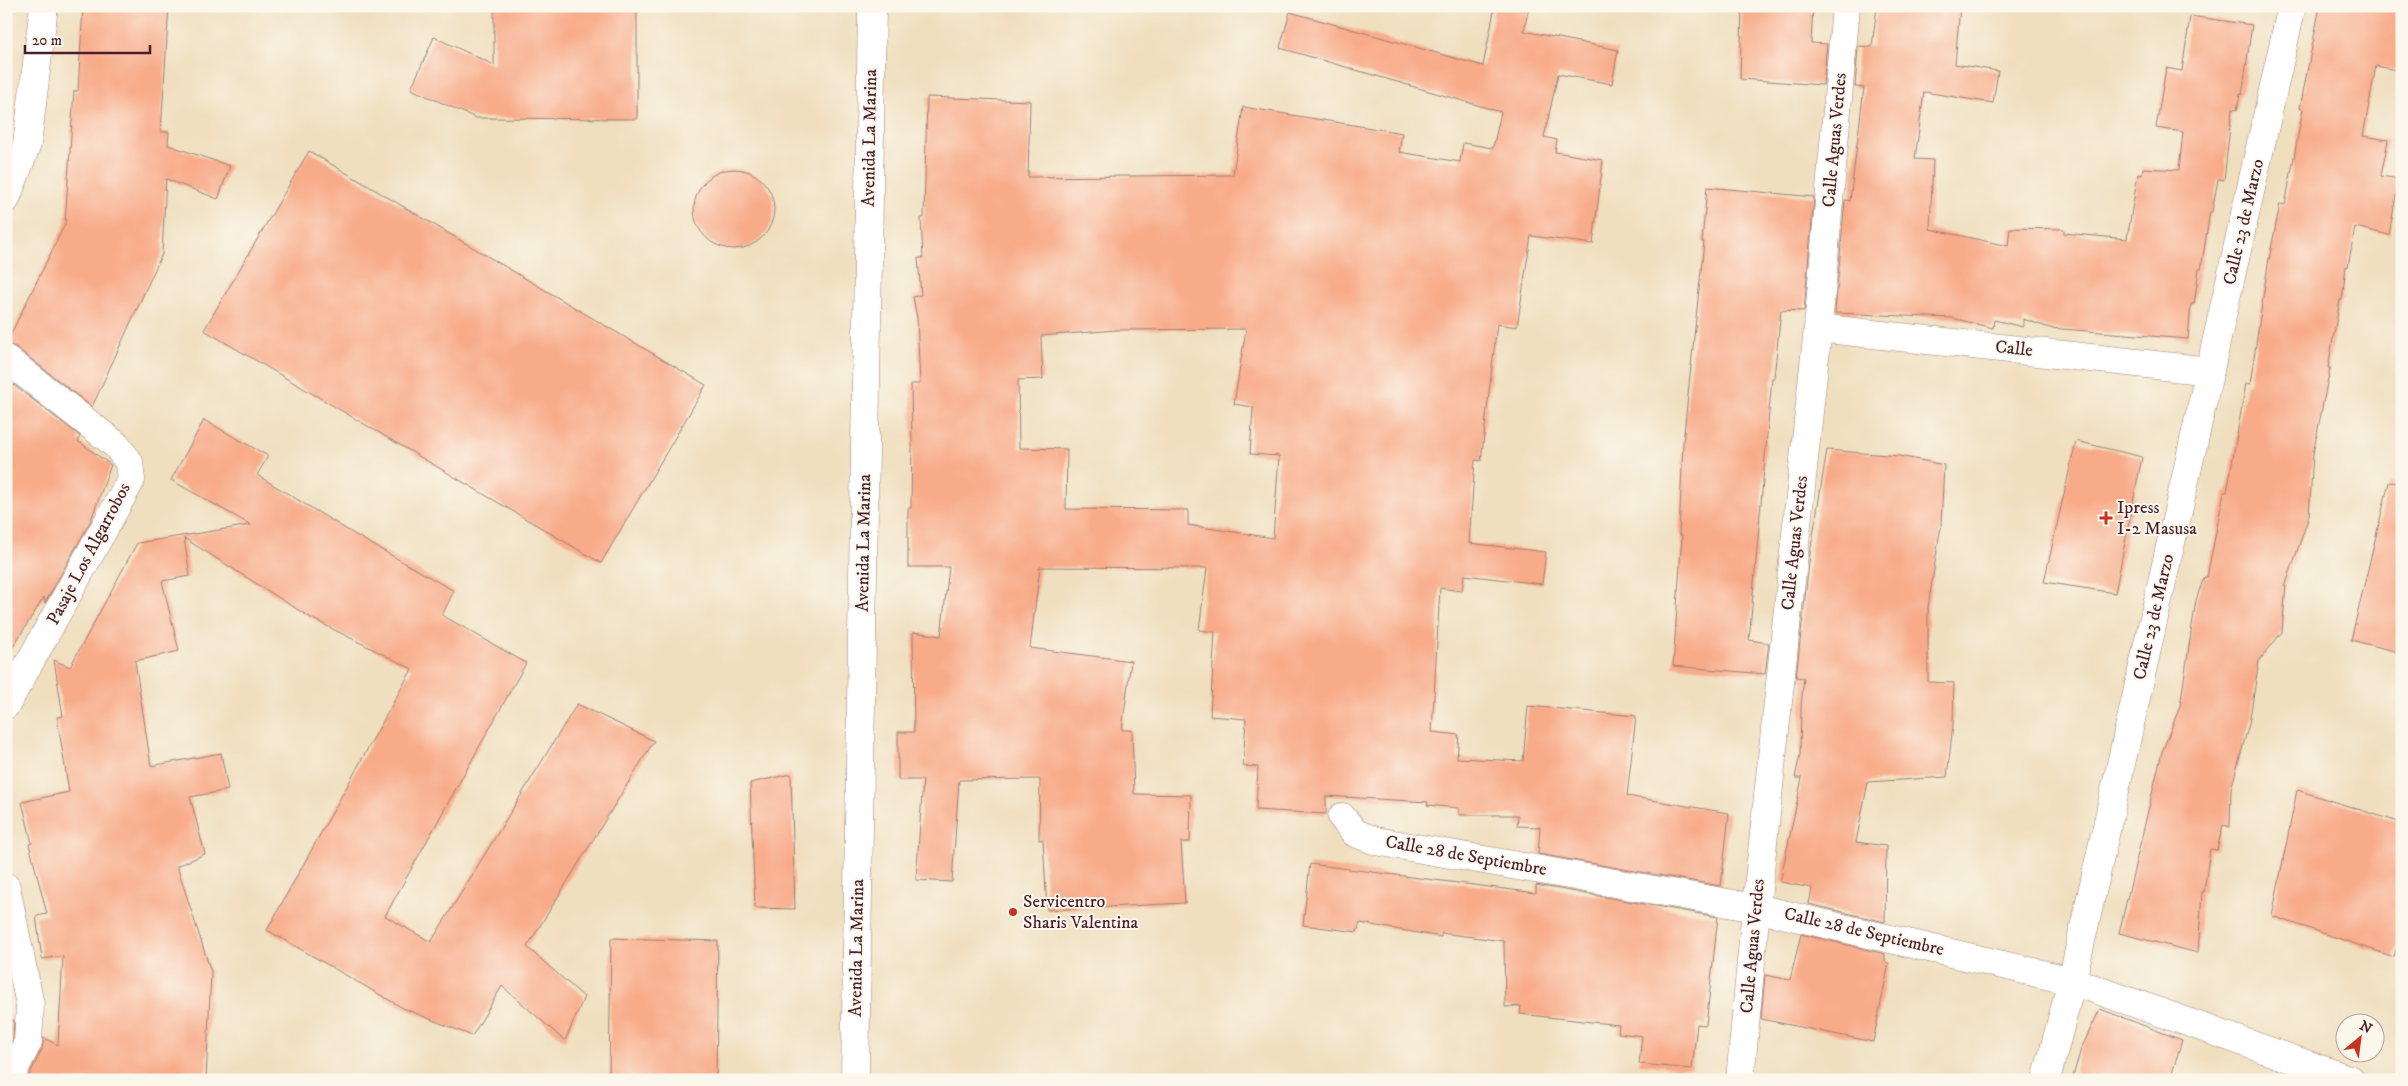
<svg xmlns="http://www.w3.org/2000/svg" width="2408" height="1086" viewBox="0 0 2408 1086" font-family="'IM FELL DW Pica',serif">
<rect width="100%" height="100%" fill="#fbf7ec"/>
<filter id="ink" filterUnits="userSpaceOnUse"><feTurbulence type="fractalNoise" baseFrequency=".02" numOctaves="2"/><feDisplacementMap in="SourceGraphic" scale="10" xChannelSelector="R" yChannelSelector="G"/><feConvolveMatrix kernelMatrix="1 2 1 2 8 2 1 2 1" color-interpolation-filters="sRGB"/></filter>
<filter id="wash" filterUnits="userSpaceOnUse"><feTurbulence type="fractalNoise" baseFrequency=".0096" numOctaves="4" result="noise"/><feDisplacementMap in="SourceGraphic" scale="20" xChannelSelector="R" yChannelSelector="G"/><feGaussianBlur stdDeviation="1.12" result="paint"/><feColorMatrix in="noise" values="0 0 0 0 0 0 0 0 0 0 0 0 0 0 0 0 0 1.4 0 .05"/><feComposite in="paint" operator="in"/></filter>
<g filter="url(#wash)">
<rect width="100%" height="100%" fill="#f0dfbf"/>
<g id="blocks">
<path fill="#f8ab89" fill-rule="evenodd" d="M 83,6 L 169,6 L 161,132 L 169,132 L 168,145 L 230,166 L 218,199 L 166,179 L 162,254 L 92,407 L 16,347 L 6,344 L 65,224 L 74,91 L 78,91 Z
M 494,6 L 637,6 L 637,119 L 476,118 L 411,89 L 434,37 L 494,65 Z
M 1495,6 L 1529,6 L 1524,31 L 1618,50 L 1612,84 L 1558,74 L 1544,137 L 1557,140 L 1555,152 L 1603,160 L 1593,244 L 1531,236 L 1517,327 L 1497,324 L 1481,461 L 1475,460 L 1469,543 L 1546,552 L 1542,584 L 1464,575 L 1462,591 L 1440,588 L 1432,732 L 1459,735 L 1457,758 L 1523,761 L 1528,706 L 1636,716 L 1627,796 L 1729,813 L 1721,886 L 1538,854 L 1540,827 L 1517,826 L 1518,815 L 1459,815 L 1459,808 L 1427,805 L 1428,802 L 1326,796 L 1326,814 L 1256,810 L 1258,767 L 1243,766 L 1246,719 L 1210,716 L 1215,632 L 1199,630 L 1207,568 L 1040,567 L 1030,648 L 1131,661 L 1122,730 L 1132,730 L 1134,794 L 1191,795 L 1190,842 L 1181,842 L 1185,903 L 1047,910 L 1043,840 L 1039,840 L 1040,779 L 959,780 L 952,882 L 916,880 L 923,780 L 898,780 L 898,732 L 914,732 L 913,632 L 941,636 L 949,567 L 908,567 L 908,508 L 911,508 L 912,443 L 911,384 L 920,384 L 917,318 L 913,297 L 921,295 L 918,258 L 923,258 L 921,218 L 924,218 L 927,97 L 1030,101 L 1028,177 L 1233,175 L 1243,107 L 1402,133 L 1399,152 L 1460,162 L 1463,143 L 1493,148 L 1501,112 L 1280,48 L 1290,12 L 1483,66 ZM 1246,329 L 1234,404 L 1253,407 L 1250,454 L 1279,456 L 1273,538 L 1188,525 L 1188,510 L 1066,509 L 1067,449 L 1019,448 L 1018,380 L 1043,379 L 1041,336 L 1116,330 Z
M 1742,6 L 1813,7 L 1811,43 L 1827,44 L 1823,85 L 1740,79 Z
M 1877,6 L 1960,6 L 1955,64 L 1998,71 L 1993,103 L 1924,92 L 1915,159 L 1933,160 L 1930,229 L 2008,246 L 2010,228 L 2064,229 L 2064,233 L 2127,239 L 2138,174 L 2142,175 L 2143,168 L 2179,170 L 2183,132 L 2156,128 L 2166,68 L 2182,71 L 2190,16 L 2252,25 L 2242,95 L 2240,94 L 2237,110 L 2232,109 L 2224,180 L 2218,179 L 2212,212 L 2210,212 L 2201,269 L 2199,269 L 2194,304 L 2191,304 L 2188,339 L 2050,328 L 2023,319 L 2023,327 L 1994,320 L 1993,328 L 1952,318 L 1835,313 L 1845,200 L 1850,201 L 1864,88 L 1855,87 L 1858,46 L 1872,47 Z
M 2320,6 L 2402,6 L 2402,71 L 2376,66 L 2363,136 L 2388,140 L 2381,176 L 2399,179 L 2389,235 L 2355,227 L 2348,267 L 2346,266 L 2342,300 L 2340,300 L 2328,368 L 2330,368 L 2313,454 L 2309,516 L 2286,584 L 2282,632 L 2259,661 L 2249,724 L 2231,789 L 2230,827 L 2223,825 L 2217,850 L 2210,849 L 2204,892 L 2202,892 L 2198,953 L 2119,933 L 2162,752 L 2180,706 L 2196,600 L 2204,577 L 2207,577 L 2224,492 L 2227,492 L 2246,383 L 2250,384 L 2268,264 L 2280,204 L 2285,205 L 2303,109 L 2300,108 Z
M 309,151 L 706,385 L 601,563 L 204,330 Z
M694 209a40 40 0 1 1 80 0a40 40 0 1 1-80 0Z
M 1707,187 L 1814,197 L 1804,311 L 1781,310 L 1774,378 L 1772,378 L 1749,640 L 1769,643 L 1765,674 L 1673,666 L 1682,535 L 1679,535 L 1683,443 L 1704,242 L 1702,242 Z
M 6,379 L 80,436 L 78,441 L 111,465 L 91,520 L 45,603 L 44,597 L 6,658 Z
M 204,420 L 268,456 L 257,475 L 359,537 L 454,591 L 442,615 L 526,663 L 385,916 L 431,942 L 577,704 L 654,741 L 527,947 L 584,997 L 565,1041 L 502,986 L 472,1036 L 403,1008 L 267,930 L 412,669 L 311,618 L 184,538 L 190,576 L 162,581 L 179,651 L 135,661 L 151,766 L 221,753 L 228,790 L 190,797 L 205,854 L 177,866 L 211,972 L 206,1080 L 27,1080 L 42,1049 L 44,1038 L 58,1045 L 63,956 L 42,959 L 36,916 L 47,914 L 29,844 L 32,843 L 22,802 L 69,792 L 57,717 L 63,716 L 54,660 L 70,667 L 137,543 L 251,525 L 171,480 Z
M 2076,441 L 2142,457 L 2115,593 L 2044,582 Z
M 1827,450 L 1899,456 L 1944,465 L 1941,525 L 1928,607 L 1928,682 L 1954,683 L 1953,725 L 1947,777 L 1868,782 L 1856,842 L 1886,846 L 1885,922 L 1809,904 L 1812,888 L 1780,882 L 1802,778 L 1795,778 L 1800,754 L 1801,706 L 1804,678 L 1796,677 L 1810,554 Z
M 2389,482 L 2402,483 L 2402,653 L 2351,640 Z
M 791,774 L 795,909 L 755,908 L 750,783 Z
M 2297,790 L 2402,823 L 2402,930 L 2394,957 L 2272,916 Z
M 1310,864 L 1536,893 L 1536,885 L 1718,917 L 1706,1025 L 1697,1024 L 1692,1069 L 1639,1064 L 1642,1036 L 1618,1033 L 1619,1025 L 1520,1014 L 1521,1006 L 1505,1007 L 1504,941 L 1441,933 L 1441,937 L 1360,923 L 1357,932 L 1303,925 Z
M 1801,934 L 1885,954 L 1885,962 L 1889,963 L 1873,1042 L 1761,1019 L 1765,975 L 1790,980 Z
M 611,938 L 718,941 L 716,1080 L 609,1080 Z
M 2100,1009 L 2182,1040 L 2170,1080 L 2072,1080 L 2081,1049 Z
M 6,1017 L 14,1021 L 13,1038 L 6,1051 Z"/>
</g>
</g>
<g filter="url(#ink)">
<use href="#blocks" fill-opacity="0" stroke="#9d7f75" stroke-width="1"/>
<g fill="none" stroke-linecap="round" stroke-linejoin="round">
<defs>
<path id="minor" d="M 6,199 L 27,144 L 44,6
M 1818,328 L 2210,371
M 6,359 L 116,445 L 129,462 L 131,480 L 6,705
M 1342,817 L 1355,833 L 1376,841 L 1756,908 L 2072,981 L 2351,1080
M 6,887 L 30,1005 L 28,1042 L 9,1080
M 1740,1080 L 1756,908 L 1818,328 L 1846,6
M 2046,1080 L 2072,981 L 2292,6"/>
<path id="secondary" d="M 855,1080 L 872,6"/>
</defs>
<use href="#minor" stroke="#9d7f75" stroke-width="29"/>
<use href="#secondary" stroke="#9d7f75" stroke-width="29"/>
<use href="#minor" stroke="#fff" stroke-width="28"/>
<use href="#secondary" stroke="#fff" stroke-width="28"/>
</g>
</g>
<g fill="#c8321e" stroke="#fbf7ec" stroke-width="2">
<path d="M2103.5 510.5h5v5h5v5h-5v5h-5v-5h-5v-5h5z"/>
<circle cx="1013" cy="912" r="5"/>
</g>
<g text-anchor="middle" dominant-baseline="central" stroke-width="4" stroke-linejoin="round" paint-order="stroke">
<g font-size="18" fill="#4a1f2b" stroke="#fbf7ec">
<text transform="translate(870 138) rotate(-89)">Avenida La Marina</text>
<text transform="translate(1835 140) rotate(-85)">Calle Aguas Verdes</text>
<text transform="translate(2244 222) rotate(-77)">Calle 23 de Marzo</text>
<text transform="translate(2014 349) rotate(6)">Calle</text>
<text transform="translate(864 543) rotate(-89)">Avenida La Marina</text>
<text transform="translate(1795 543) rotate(-84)">Calle Aguas Verdes</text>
<text transform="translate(89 554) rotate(-62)">Pasaje Los Algarrobos</text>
<text transform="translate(2154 617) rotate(-77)">Calle 23 de Marzo</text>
<text transform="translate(1466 856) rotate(10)">Calle 28 de Septiembre</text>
<text transform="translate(1864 932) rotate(13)">Calle 28 de Septiembre</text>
<text transform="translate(1753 946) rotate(-85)">Calle Aguas Verdes</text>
<text transform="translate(857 948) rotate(-89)">Avenida La Marina</text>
</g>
<g font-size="18" fill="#4a1f2b" stroke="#fbf7ec" text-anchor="start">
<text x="2117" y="508">Ipress<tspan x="2117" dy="21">I-2 Masusa</tspan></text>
<text x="1023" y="902">Servicentro<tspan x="1023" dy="21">Sharis Valentina</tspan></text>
</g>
</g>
<rect width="2408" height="1086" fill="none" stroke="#fbf7ec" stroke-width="25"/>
<g transform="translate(2360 1038) rotate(29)"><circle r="24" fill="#fbf7ec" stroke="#b4a19f"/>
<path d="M0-4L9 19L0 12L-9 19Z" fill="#c8321e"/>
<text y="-8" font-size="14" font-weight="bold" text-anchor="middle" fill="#4a1f2b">N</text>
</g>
<path d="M25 45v8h125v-8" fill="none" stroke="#4a1f2b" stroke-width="2.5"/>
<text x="32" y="45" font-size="15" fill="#4a1f2b" stroke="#fbf7ec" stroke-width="4" paint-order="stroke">20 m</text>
</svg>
